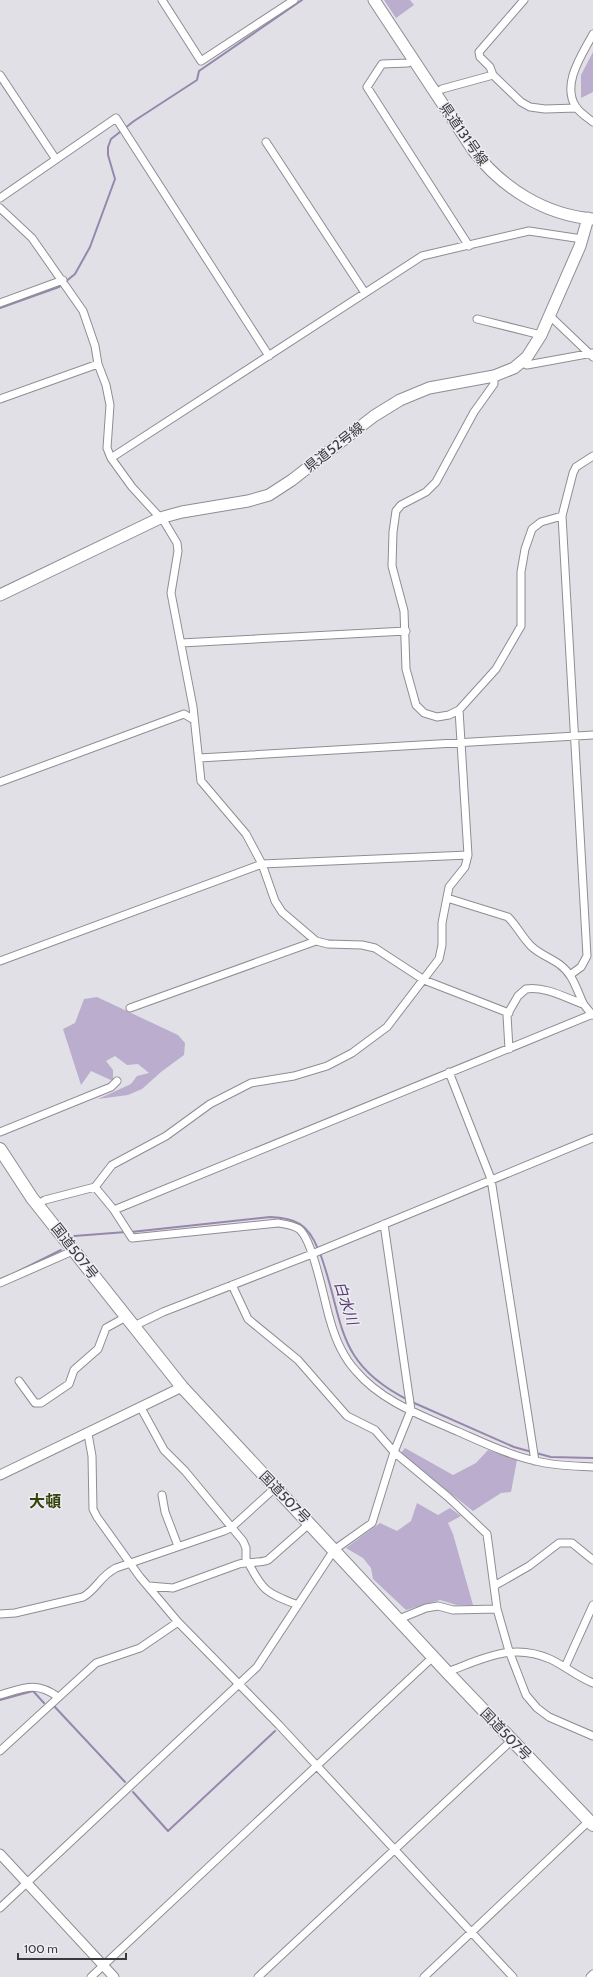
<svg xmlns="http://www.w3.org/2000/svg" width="593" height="1977" viewBox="0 0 593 1977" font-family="Cabin,'Noto Sans JP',sans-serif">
<rect width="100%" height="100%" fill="#e2e0e7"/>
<path fill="#baadcd" d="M 384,0 L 410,0 L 414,5 L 396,18 Z
M 593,52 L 593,92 L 581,98 L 581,75 Z
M 97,997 L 178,1035 L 185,1043 L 184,1055 L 161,1072 L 142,1089 L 128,1095 L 98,1099 L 131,1084 L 137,1076 L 149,1073 L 138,1064 L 127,1065 L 115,1056 L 106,1061 L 113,1070 L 113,1081 L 91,1071 L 81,1085 L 63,1029 L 75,1023 L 84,999 Z
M 405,1448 L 453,1475 L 476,1463 L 488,1450 L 517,1460 L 511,1492 L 501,1493 L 473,1511 L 400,1454 Z
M 417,1503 L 438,1515 L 450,1508 L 461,1516 L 448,1523 L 453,1534 L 473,1605 L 457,1605 L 440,1600 L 406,1610 L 373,1579 L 371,1568 L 363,1558 L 346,1548 L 380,1523 L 397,1531 L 411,1521 Z"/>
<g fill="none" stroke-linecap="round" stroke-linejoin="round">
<path stroke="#9687ac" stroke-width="2" d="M 0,308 L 59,287 L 75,274 L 90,247 L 115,179 L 108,155 L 108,147 L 111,139 L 134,121 L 197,80 L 199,71 L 302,0
M 131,1232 L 270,1217 C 296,1218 308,1224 318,1249
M 74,1236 L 126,1232
M 320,1253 C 345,1321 333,1362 408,1400
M 17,1272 L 61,1250
M 412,1402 L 514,1447 L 532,1452
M 536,1453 L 551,1457 L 593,1458
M 0,1700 L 33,1691 L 44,1703
M 54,1706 L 125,1782
M 133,1792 L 168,1831 L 275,1731"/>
<defs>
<path id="minor" d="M 162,0 L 201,61 L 294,0
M 524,0 L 479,52 L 480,57 L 490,67 L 493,75 L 521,102 L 530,107 L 545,109 L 577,108
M 593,34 C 582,55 561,84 576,107 C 580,113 588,118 593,122
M 413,60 L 408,63 L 382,64 L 367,87 L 469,246
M 0,75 L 55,158
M 435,93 L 442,89 L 493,75
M 266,142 L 365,293
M 0,198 L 116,118 L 269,356
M 0,208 L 32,238 L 83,311 L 95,346 L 98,364 L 106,385 L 110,405 L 107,448 L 111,458 L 132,487 L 165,523 L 177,543 L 178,551 L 171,593 L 193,707 L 201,781 L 246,834 L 262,864 L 275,901 L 282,912 L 316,941 L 328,944 L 362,945 L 375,948 L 424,980 L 509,1013
M 0,303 L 63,280
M 549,315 L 593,357
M 477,319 L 541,335
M 522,363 L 527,365 L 593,353
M 494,376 L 494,384 L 474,412 L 436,482 L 426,492 L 401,505 L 396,511 L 393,532 L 392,566 L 404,611 L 406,669 L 416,705 L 424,713 L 437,717 L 449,715 L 459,710 L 496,669 L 521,626 L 521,572 L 525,549 L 532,529 L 541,522 L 562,516
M 0,399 L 98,364
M 111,458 L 422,256 L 529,231 L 582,239
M 181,643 L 406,631
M 199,758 L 593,735
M 0,782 L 184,714 L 194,720
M 447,898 L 508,917 C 517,926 522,937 531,946 C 539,954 549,957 559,964 C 573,974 576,988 583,1003 C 585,1007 589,1010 592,1015
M 0,961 L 262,864 L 468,855
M 570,975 L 581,967 L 587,956 L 562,516 L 573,473 L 576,467 L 593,456
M 130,1008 L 316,941
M 509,1049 L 507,1015 L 518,996 L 526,989 C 545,986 566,998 583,1004
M 449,1072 L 491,1179 L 535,1461
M 0,1132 L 111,1087 L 117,1081
M 95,1187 L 114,1210 L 132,1238 L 278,1223 C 285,1224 293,1225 299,1229 C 313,1240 324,1300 330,1320 C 335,1338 343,1357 356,1371 C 382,1402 423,1416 459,1432 C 484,1443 509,1455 536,1461 C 555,1466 574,1466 593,1467
M 38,1204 L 45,1200 L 95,1187 L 112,1165 L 166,1136 L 210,1104 L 251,1083 L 294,1076 L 327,1066 L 352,1053 L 387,1027 L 439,959 L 442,945 L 442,923 L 449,887 L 465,867 L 468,855 L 459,710
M 114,1210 L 593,1014
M 0,1283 L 75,1250
M 232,1285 L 248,1319 L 298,1360 L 347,1416 L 375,1430 L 394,1452 L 448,1497 L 487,1534 L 497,1609 L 509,1651 L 526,1695 L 537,1708 L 549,1717 L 593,1736
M 134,1326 L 163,1312 L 312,1254 L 593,1138
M 19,1381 L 35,1403 L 41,1403 L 69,1384 L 74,1370 L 98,1349 L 106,1328 L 126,1317
M 141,1408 L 164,1450 L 185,1471 L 243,1541 L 246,1548 L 246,1562
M 88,1434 L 92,1456 L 93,1509 L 97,1517 L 140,1577 L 178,1622 L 279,1725 L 513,1977
M 162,1495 L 165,1512 L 178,1546
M 248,1562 C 263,1592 267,1593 298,1605
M 149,1586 L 173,1588 L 239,1564 C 249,1561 258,1564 268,1560 L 310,1523
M 494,1586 L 529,1566 L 559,1543 L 572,1543 L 593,1560
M 0,1614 L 15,1613 L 83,1597 C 97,1589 100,1576 116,1568 L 224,1531 L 232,1527 L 275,1488
M 399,1619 L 426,1608 L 438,1606 L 453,1610 L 497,1609
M 565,1667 L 593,1605
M 447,1672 C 483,1659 512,1642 550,1659 C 565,1666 578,1677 593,1683
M 0,1695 C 24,1688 36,1681 58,1697
M 0,1751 L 96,1663 L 140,1648 L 178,1622
M 0,1908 L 257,1667 L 334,1550 L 372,1523 L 394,1452 L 411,1410 L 384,1224
M 91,1977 L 434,1656
M 258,1977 L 512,1740
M 424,1977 L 589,1821
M 590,1977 L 593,1974"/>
<path id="tertiary" d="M 0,1475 L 182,1387
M 0,1854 L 114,1977"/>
<path id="secondary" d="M 374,0 L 473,150 C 502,188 545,215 593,219
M 0,595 L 160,518 L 182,512 L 248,501 L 269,495 L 292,480 L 374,416 L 400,400 L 429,388 L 494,376 L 514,368 L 527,357 L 541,335 L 580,246 L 588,218"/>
<path id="trunk" d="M 0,1149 L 32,1198 L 182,1387 L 447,1672 L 593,1825"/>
</defs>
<use href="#minor" stroke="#8f8d93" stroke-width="9"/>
<use href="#tertiary" stroke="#8f8d93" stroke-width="11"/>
<use href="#secondary" stroke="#8f8d93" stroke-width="13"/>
<use href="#trunk" stroke="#8f8d93" stroke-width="14"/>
<use href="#minor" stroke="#fff" stroke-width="7"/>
<use href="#tertiary" stroke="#fff" stroke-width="9"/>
<use href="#secondary" stroke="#fff" stroke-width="11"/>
<use href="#trunk" stroke="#fff" stroke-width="12"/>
</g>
<g text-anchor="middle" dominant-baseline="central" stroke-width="3" stroke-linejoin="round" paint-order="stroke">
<g font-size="14" fill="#3a393c" stroke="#efedf4">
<text transform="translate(464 134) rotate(55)">県道131号線</text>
<text transform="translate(334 447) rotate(-38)">県道52号線</text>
<text transform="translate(75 1251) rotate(52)">国道507号</text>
<text transform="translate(285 1497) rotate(46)">国道507号</text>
<text transform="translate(506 1734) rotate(46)">国道507号</text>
</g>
<g font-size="15" font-style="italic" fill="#513a6d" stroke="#efedf4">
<text transform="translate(346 1303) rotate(72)">白水川</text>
</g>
<g font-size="16" font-weight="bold" fill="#35440b" stroke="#efedf4">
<text x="45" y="1501">大頓</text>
</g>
</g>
<path d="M18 1953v6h108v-6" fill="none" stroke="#3a393c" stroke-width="2"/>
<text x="24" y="1953" font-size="12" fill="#3a393c" stroke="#efedf4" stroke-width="3" paint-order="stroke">100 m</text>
</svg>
